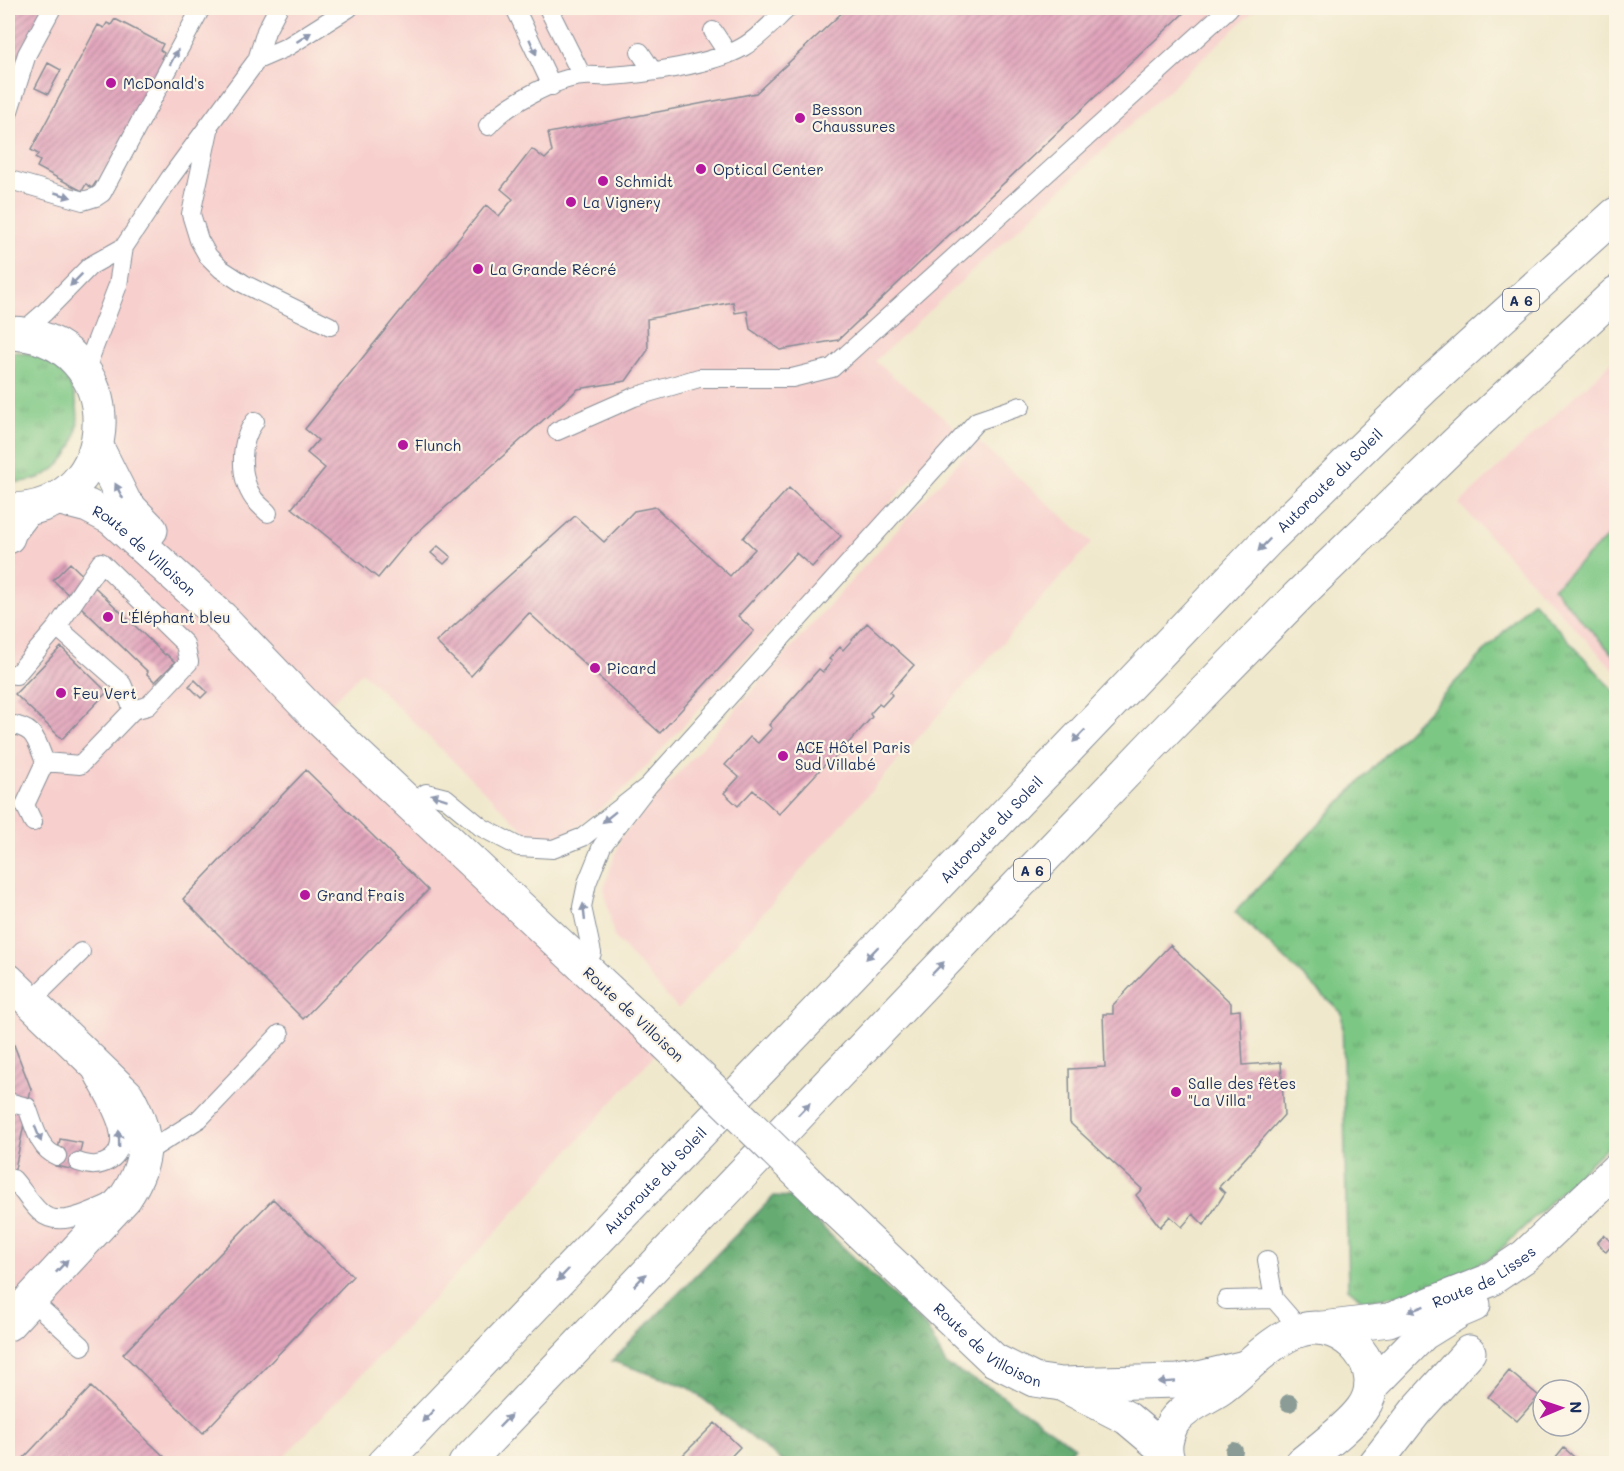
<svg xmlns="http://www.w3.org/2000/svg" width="1624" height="1471" viewBox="0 0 1624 1471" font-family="Mali,sans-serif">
<defs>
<pattern id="grass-tufts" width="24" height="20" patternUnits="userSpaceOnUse" patternTransform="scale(1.5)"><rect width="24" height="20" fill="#7dc784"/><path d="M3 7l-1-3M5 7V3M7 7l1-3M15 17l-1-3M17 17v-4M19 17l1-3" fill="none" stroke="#66a26f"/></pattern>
<pattern id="forest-crowns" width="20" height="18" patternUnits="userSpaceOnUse" patternTransform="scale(1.5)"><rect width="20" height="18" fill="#66ac72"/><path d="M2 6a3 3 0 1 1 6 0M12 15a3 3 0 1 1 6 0" fill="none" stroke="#538c61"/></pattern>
<pattern id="building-hatch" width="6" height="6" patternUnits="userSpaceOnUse" patternTransform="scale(1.5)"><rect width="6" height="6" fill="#e2a5bc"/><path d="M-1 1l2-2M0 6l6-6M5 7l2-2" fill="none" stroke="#b6879c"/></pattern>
</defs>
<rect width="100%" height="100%" fill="#fcf5e5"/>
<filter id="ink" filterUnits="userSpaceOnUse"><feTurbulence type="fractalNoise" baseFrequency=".0167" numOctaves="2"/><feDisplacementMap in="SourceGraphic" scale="12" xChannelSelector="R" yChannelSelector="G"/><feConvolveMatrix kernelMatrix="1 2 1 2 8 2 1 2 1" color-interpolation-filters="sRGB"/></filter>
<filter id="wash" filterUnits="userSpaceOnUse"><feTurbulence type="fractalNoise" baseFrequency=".008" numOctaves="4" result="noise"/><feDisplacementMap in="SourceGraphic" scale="24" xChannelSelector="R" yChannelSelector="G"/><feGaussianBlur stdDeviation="1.35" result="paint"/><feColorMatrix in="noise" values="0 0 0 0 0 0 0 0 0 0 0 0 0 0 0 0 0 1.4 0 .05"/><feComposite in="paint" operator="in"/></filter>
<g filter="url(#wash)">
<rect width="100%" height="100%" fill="#f0e8cc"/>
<path fill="#f7d0cd" d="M 8,8 L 1257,8 L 875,361 L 958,430 L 625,789 L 571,832 L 547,841 L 532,838 L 362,672 L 318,716 L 665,1043 L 491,1238 L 278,1463 L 8,1463 L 8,510 L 125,503 L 95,389 L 8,333 Z
M 1616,358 L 1616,672 L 1459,504 Z
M 977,441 L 1092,542 L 678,1009 L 614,937 L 604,888 L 621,837 Z"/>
<path fill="url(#grass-tufts)" stroke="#4c7b71" stroke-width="1.5" d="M 8,352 C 102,349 100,488 8,482 Z
M 1533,601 L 1616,693 L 1616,1138 L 1494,1256 L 1437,1285 L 1412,1293 L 1364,1301 L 1348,1288 L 1342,1013 L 1235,912 Z"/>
<path fill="url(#forest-crowns)" stroke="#406e68" stroke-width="1.5" d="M 774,1196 L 791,1197 L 927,1328 L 946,1365 L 992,1389 L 1075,1447 L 1058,1463 L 784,1463 L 688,1387 L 612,1361 Z"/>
<path fill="#7dc784" stroke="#4c7b71" stroke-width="1.5" d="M 1616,529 L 1616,658 L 1553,588 Z"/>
<g id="blocks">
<path fill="url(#building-hatch)" d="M 8,8 L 46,8 L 8,80 Z
M 847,8 L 1189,8 L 838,340 L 780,350 L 750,329 L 747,311 L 735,313 L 733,302 L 647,319 L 648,350 L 626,381 L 578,389 L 411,538 L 378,578 L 292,508 L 325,468 L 307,453 L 318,440 L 305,429 L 486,205 L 499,216 L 513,199 L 501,189 L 532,149 L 545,159 L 552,152 L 548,133 L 756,93 Z
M 115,19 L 163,44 L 160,50 L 164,53 L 161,58 L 168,62 L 102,186 L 96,182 L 92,188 L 86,184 L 82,191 L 37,167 L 40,161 L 35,158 L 38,154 L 31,150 L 98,25 L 104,28 L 107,23 L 111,25 Z
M 48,63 L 61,70 L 48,94 L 35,88 Z
M 789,488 L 841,536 L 812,567 L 796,553 L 738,616 L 754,631 L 660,733 L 529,613 L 471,676 L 436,642 L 575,516 L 604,542 L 634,511 L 655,507 L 730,576 L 755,549 L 743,538 Z
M 438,546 L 451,557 L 444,564 L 431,553 Z
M 70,563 L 165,655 L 166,654 L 175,662 L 155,682 L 147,674 L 148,672 L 53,580 Z
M 867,623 L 914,665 L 890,692 L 892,695 L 882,706 L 879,704 L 870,714 L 872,717 L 831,762 L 829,760 L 779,814 L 753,790 L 738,806 L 724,793 L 739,777 L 725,765 L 750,737 L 758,743 L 772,728 L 769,725 L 819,669 L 823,672 L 832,661 L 829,659 L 840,647 L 843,650 Z
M 61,647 L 107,692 L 62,739 L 15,694 Z
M 195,680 L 207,692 L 201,698 L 189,686 Z
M 306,770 L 428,890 L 303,1019 L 183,899 Z
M 1170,945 L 1231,1003 L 1231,1011 L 1240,1010 L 1243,1065 L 1281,1062 L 1284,1115 L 1219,1187 L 1225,1193 L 1204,1225 L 1193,1214 L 1182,1227 L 1170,1216 L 1160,1227 L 1136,1195 L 1142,1189 L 1070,1123 L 1069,1069 L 1105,1067 L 1103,1014 L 1113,1014 L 1113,1005 Z
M 8,1044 L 14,1045 L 31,1089 L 9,1199 Z
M 60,1139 L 82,1143 L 76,1170 L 55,1166 Z
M 273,1199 L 353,1276 L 203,1433 L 123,1354 Z
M 1604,1235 L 1613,1244 L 1606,1252 L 1597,1243 Z
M 1509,1371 L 1539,1396 L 1517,1421 L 1488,1397 Z
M 91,1387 L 172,1464 L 18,1464 Z
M 715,1423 L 740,1447 L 724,1464 L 691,1464 L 683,1455 Z
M 1564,1448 L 1582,1464 L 1551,1464 Z"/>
</g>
</g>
<g filter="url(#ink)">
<use href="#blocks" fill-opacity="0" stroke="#868c95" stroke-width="1.5"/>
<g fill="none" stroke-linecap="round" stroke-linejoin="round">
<defs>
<path id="lane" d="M 515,8 L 552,86
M 548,8 L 582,76
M 713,31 L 728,54
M 640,52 L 652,70
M 257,60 L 287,47 L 349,8
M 8,114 L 27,54 L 52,8
M 488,126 C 505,105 556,78 583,76 C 592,75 601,77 610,76 C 645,74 714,64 743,47 C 760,37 774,21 788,8
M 209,130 L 191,214 L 199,240 L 208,256 L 221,269 L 244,284 L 330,326
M 8,178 L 10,180 L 83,201 L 96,197 L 102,193 L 201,8
M 21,333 L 44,313 L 90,266 L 124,247
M 85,371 L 118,285 L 124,247 L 170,178 L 257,60 L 266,31 L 278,8
M 255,421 C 239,442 239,478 254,499 C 258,504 264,509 268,513
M 557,431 L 634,397 L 699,378 L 792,378 L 832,368 L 1229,8
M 57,627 L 101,562 L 185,644 L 189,662 L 148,706 L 133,710
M 8,674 L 16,675 L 57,627 L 122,684 L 133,710 L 80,765 L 45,762 C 35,738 36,728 8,724
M 648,786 L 977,421 L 1021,406
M 411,804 L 426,793 L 446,798 L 481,827 L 519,847 L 553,849 L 583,837 L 648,786 L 602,846 L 587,883 L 582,907 L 592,953 L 584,968
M 33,822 L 25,805 L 45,762
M 30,1002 L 81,952
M 8,1102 L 27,1107 C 34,1124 38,1149 57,1156
M 145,1153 L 199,1119 L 280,1034
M 78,1162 C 90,1166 99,1167 110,1160 C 137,1142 103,1095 93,1074
M 13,1179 C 22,1189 30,1203 40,1212 C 59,1230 93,1210 113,1202
M 1267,1260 L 1274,1299 L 1301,1330
M 31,1300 L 82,1346
M 1226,1300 L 1274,1299"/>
<g id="street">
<path d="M 8,537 L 10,531 L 27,509"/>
<path d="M 8,980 L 127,1095 C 149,1134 151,1159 125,1198 L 8,1324"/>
<path id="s1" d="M 1323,1328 L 1389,1320 L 1488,1281 L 1525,1256 L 1616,1170"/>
<path d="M 1371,1387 L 1423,1334 L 1460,1311 L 1474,1305"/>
<path d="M 1375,1464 L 1416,1411 L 1469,1352"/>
</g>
<g id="secondary">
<path d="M 8,333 C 131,334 128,512 8,510"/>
<path d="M 97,447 L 125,503 L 151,530"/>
<path id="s2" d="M 57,498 L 88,506 L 111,518 L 222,618 L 317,717 L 665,1043"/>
<path id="s3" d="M 834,1208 L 994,1360 L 1034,1380 L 1061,1384 L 1178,1381 L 1203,1377 L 1245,1367"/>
<path d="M 1065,1386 L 1127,1418 L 1165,1450"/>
<path d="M 1169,1464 C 1168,1460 1166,1454 1166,1450 C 1165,1443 1170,1425 1175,1420 C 1187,1405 1205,1399 1220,1389 C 1244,1372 1272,1338 1301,1330 C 1344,1317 1391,1370 1362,1409 C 1349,1427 1319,1449 1301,1464"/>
</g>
<g id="highway">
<path id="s4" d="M 383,1464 L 1268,540 L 1426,386 L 1616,214"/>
<path d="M 465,1464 L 1153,744 L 1299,595 L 1456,443 L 1616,293"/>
</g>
</defs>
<use href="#lane" stroke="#868c95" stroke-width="20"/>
<use href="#street" stroke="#868c95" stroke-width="35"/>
<use href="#secondary" stroke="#868c95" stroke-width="35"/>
<use href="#highway" stroke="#868c95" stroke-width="35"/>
<use href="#lane" stroke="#fff" stroke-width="18"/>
<use href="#street" stroke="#fff" stroke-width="33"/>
<use href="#secondary" stroke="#fff" stroke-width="33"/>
<use href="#highway" stroke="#fff" stroke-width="33"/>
<defs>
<path id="secondary-bridge" d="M 665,1043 L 834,1208"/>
</defs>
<use href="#secondary-bridge" stroke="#868c95" stroke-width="35" stroke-linecap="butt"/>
<use href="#secondary-bridge" stroke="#fff" stroke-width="33"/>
</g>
<g fill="#8b9c96">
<circle cx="1289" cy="1403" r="9"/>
<circle cx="1234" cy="1451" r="9"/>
</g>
<defs><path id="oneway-solid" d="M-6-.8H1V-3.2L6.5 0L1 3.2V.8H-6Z" transform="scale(1.5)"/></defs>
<g fill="#8d97ae">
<use href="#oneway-solid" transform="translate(304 37) rotate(-33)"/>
<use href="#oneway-solid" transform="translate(533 47) rotate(66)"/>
<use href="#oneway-solid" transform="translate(174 57) rotate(-62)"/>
<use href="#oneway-solid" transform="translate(63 195) rotate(16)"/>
<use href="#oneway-solid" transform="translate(76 280) rotate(135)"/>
<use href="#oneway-solid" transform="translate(119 491) rotate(-117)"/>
<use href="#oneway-solid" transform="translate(1264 545) rotate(134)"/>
<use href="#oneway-solid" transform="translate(1079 736) rotate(134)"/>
<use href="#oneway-solid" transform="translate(439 797) rotate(-162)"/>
<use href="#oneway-solid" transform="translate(609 817) rotate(141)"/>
<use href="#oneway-solid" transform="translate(584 912) rotate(-96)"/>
<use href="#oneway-solid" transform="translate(872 953) rotate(134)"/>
<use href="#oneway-solid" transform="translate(938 968) rotate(-46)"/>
<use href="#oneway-solid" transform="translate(804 1109) rotate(-46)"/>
<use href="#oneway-solid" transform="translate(38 1134) rotate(68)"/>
<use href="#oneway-solid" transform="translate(119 1139) rotate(-91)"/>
<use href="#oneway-solid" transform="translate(62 1266) rotate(-47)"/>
<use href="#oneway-solid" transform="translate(563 1275) rotate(134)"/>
<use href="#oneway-solid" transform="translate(640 1280) rotate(-46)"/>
<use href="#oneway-solid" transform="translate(1416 1309) rotate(159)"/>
<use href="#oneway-solid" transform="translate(1167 1382) rotate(176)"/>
<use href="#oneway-solid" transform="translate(428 1416) rotate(134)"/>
<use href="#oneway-solid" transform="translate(505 1421) rotate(-46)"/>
</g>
</g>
<g fill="#b5179e" stroke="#fcf5e5" stroke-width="2">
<circle cx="111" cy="83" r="6"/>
<circle cx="800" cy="118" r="6"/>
<circle cx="701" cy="169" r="6"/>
<circle cx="603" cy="181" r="6"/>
<circle cx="571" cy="202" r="6"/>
<circle cx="478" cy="269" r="6"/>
<circle cx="403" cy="445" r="6"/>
<circle cx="108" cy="617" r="6"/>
<circle cx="595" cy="668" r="6"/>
<circle cx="61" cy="693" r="6"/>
<circle cx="783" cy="756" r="6"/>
<circle cx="305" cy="895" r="6"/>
<circle cx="1176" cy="1092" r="6"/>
</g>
<g text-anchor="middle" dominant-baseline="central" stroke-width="4.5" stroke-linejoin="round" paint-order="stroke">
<g fill="#fcf5e5" stroke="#5e6a86" stroke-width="1.5">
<rect x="1503" y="289" width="36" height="22" rx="4.5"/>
<rect x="1014" y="859" width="36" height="22" rx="4.5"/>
</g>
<g font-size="14" font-weight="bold" fill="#1b2f5e">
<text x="1521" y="300">A 6</text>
<text x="1032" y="870">A 6</text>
</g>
<g font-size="15" fill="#1b2f5e" stroke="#fcf5e5" text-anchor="start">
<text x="123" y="83">McDonald's</text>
<text x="812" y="109">Besson<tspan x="812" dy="17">Chaussures</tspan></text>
<text x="713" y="169">Optical Center</text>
<text x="615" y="181">Schmidt</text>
<text x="583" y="202">La Vignery</text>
<text x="490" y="269">La Grande Récré</text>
<text x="415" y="445">Flunch</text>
<text x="120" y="617">L'Éléphant bleu</text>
<text x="607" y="668">Picard</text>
<text x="73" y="693">Feu Vert</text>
<text x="795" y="747">ACE Hôtel Paris<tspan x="795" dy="17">Sud Villabé</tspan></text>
<text x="317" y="895">Grand Frais</text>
<text x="1188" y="1083">Salle des fêtes<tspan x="1188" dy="17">"La Villa"</tspan></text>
</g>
<g font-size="15" fill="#1b2f5e" stroke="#fcf5e5">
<text stroke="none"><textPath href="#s4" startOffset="1365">Autoroute du Soleil</textPath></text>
<text stroke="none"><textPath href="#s2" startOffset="104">Route de Villoison</textPath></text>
<text stroke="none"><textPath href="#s4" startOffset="879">Autoroute du Soleil</textPath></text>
<text transform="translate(634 1014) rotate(43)">Route de Villoison</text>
<text stroke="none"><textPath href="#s4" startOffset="393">Autoroute du Soleil</textPath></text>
<text stroke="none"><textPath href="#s1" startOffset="171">Route de Lisses</textPath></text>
<text stroke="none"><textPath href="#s3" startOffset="207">Route de Villoison</textPath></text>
</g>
</g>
<rect width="1624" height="1471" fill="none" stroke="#fcf5e5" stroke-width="30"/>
<g transform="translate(1561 1408) rotate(88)"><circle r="28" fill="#fcf5e5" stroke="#a2a6af" stroke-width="1.5"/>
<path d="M0-4.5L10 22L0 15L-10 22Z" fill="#b5179e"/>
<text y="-9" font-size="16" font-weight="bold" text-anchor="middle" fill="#1b2f5e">N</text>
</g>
</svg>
